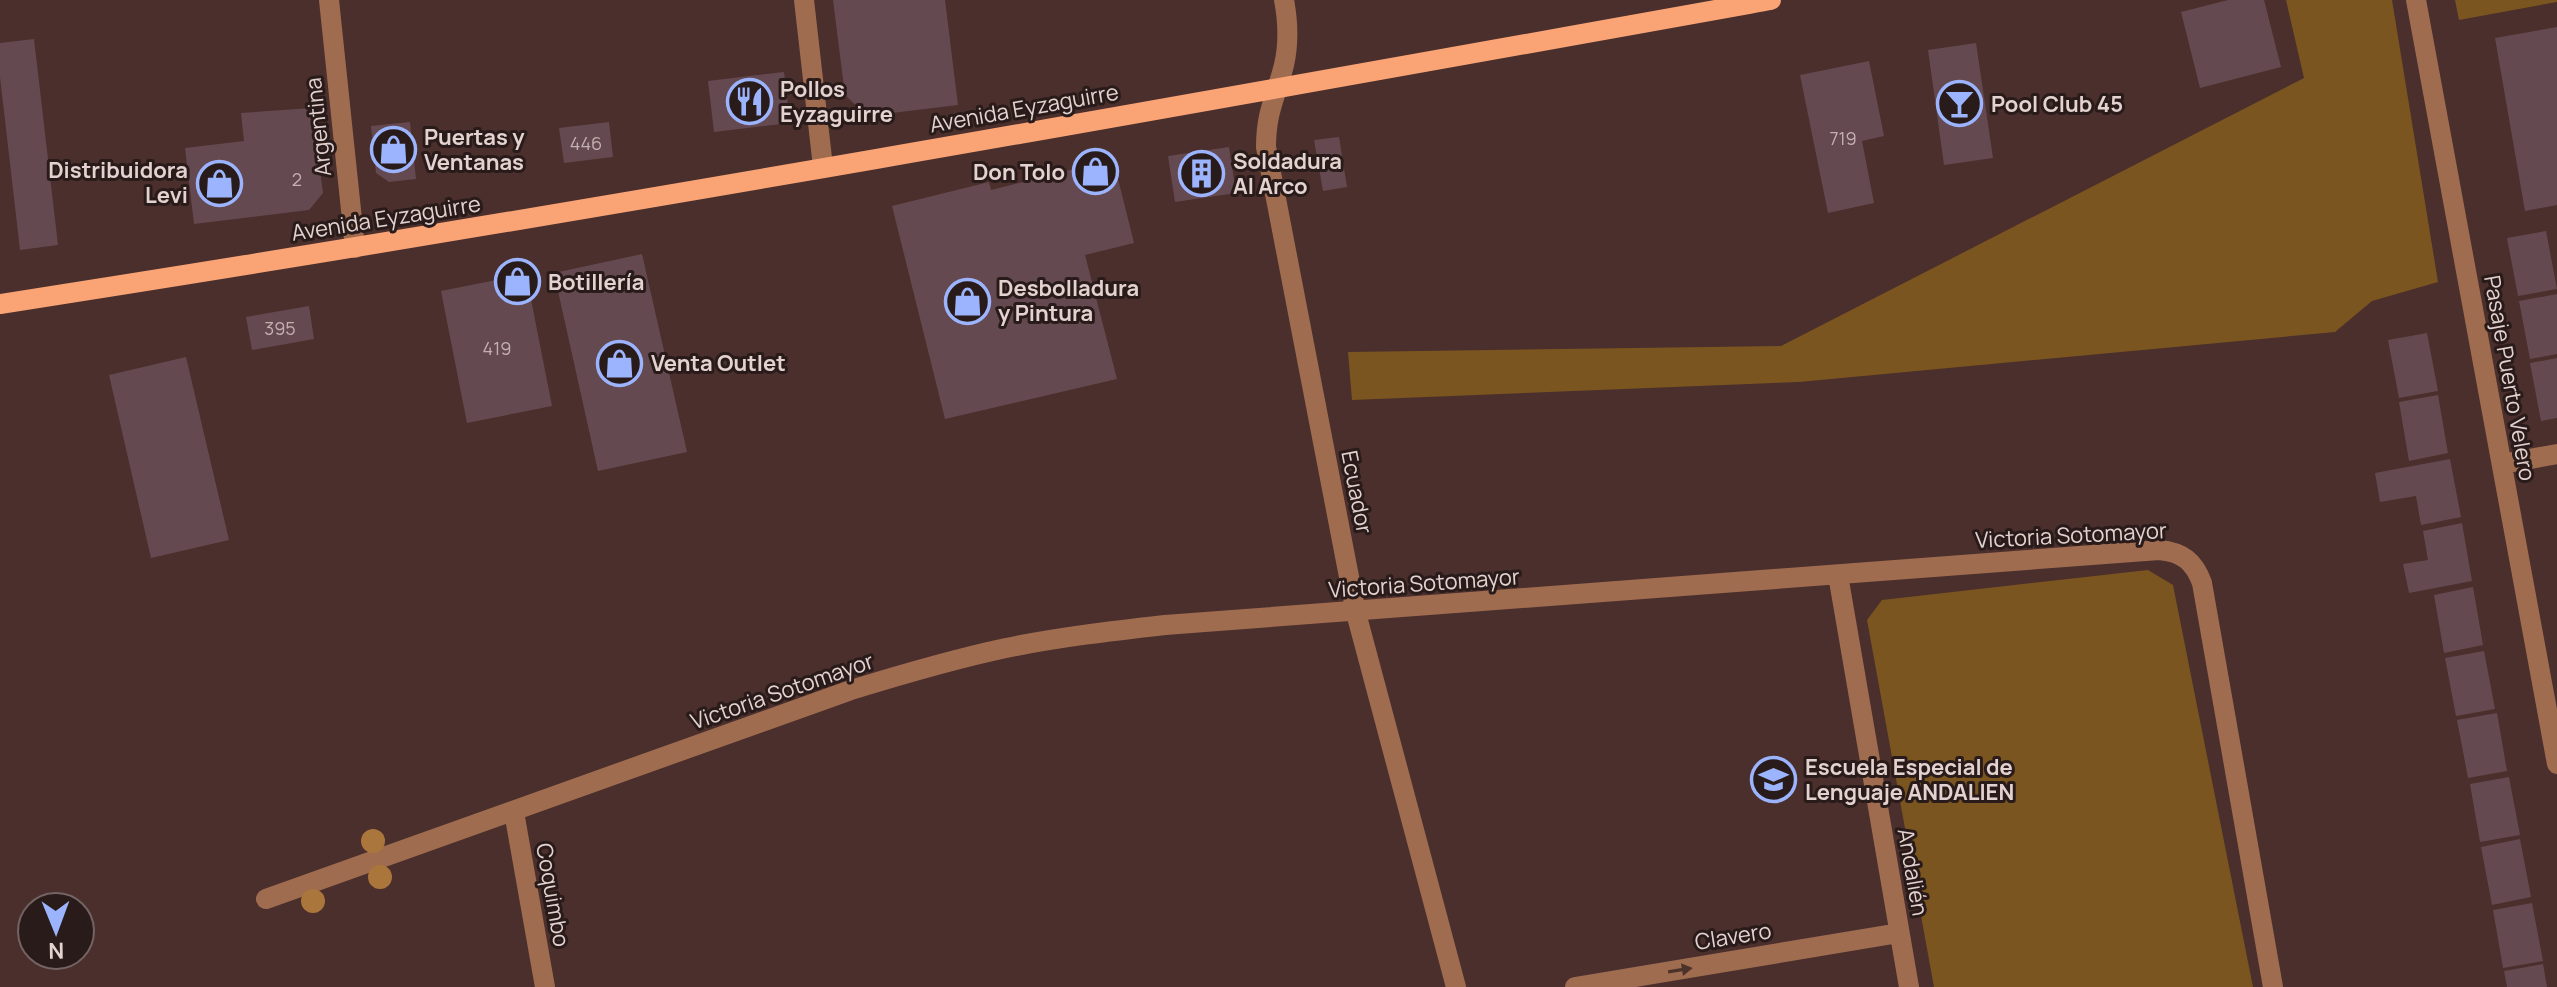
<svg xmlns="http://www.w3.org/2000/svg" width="2557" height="987" viewBox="0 0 2557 987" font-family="Manrope,sans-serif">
<rect width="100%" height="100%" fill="#4a2f2c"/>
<path fill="#7b551f" d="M 2286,0 L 2392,0 L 2438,282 L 2372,301 L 2335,332 L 1799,382 L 1352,400 L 1348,352 L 1781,346 L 2304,78 Z
M 2455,0 L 2557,0 L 2557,2 L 2459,20 Z
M 2148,570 L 2173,585 L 2253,987 L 1934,987 L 1867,620 L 1882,600 Z"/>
<path fill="#654950" d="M 833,0 L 945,0 L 958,105 L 867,116 L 845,95 Z
M 2228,0 L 2264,0 L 2281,67 L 2200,88 L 2181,12 Z
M 2557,27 L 2557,205 L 2525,211 L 2495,38 Z
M 34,39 L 58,245 L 20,250 L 0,77 L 0,43 Z
M 1976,43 L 1993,158 L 1944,165 L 1928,50 Z
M 1869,61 L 1884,136 L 1862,141 L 1874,203 L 1828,213 L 1800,75 Z
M 784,72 L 790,123 L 714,132 L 708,81 Z
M 312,108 L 323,193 L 309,210 L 194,224 L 185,148 L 244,141 L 241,113 Z
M 410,122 L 416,179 L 389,182 L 376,173 L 371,126 Z
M 609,122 L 613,157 L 564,163 L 559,128 Z
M 1339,137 L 1347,187 L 1323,191 L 1314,140 Z
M 1229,147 L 1236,193 L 1175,202 L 1168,156 Z
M 1113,159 L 1134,243 L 1085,255 L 1117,379 L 945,419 L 892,206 L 989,182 L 991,190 Z
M 2546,231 L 2557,289 L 2518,296 L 2507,238 Z
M 642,254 L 687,452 L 598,471 L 554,273 Z
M 526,274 L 552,406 L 467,423 L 441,291 Z
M 2557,294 L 2557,354 L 2530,359 L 2519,301 Z
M 309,306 L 314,339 L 252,350 L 246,317 Z
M 2427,333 L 2438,391 L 2399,398 L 2388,340 Z
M 186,357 L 229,540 L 151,558 L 109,375 Z
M 2557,358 L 2557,418 L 2541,421 L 2530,363 Z
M 2438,395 L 2448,453 L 2409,461 L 2399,402 Z
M 2450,459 L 2461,517 L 2421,525 L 2416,496 L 2380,502 L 2375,473 Z
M 2462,523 L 2472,581 L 2409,593 L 2403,564 L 2428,560 L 2423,531 Z
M 2473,587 L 2483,645 L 2444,653 L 2434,595 Z
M 2484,651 L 2495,709 L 2456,716 L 2445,658 Z
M 2497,713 L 2507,771 L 2468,778 L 2457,720 Z
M 2509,777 L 2520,835 L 2480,842 L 2470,784 Z
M 2520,839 L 2531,897 L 2492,905 L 2481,847 Z
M 2532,903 L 2543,961 L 2503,968 L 2493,910 Z
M 2543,964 L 2547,987 L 2507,987 L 2504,971 Z"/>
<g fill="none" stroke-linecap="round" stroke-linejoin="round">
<path stroke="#a06c50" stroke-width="20" d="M 329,0 L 355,248
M 804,0 L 823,167
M 1284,0 C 1288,21 1289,43 1284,65 C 1276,97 1266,111 1266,147 L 1356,613 L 1456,987
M 2416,0 L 2557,764
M 2502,464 L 2557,454
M 1838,575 L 1909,987
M 514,812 L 545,987
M 266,899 L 851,690 C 903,674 954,659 1006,648 C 1059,637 1112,631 1165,625 L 2159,550 C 2182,552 2194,561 2202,583 L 2273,987
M 1575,987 L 1899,933"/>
<path stroke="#faa476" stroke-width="20" d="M 0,304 C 592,212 1181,106 1771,0"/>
</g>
<g fill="#ab763b">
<circle cx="373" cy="841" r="12"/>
<circle cx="380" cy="877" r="12"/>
<circle cx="313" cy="901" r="12"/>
</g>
<defs><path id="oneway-solid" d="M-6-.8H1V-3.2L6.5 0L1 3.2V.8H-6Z" transform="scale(2)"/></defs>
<use fill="#4c332a" href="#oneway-solid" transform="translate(1680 970) rotate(-9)"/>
<defs>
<symbol id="restaurant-ring" viewBox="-11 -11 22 22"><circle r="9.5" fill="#281b1a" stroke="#9cb4fd" stroke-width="1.5"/><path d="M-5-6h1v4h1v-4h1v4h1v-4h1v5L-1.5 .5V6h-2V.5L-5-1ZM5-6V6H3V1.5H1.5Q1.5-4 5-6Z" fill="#9cb4fd"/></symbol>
<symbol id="bar-ring" viewBox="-11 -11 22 22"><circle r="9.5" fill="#281b1a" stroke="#9cb4fd" stroke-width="1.5"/><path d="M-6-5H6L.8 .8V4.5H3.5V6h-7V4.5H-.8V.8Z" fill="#9cb4fd"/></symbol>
<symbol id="shop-ring" viewBox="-11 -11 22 22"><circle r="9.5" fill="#281b1a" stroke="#9cb4fd" stroke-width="1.5"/><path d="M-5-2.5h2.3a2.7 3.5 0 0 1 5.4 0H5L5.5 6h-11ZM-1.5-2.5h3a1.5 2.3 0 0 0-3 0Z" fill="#9cb4fd"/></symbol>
<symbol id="building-ring" viewBox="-11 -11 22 22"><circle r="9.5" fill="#281b1a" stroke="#9cb4fd" stroke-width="1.5"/><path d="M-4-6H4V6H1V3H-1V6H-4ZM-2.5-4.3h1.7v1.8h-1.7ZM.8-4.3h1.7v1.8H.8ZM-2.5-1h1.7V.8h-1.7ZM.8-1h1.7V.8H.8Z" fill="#9cb4fd"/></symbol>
<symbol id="school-ring" viewBox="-11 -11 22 22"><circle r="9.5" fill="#281b1a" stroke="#9cb4fd" stroke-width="1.5"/><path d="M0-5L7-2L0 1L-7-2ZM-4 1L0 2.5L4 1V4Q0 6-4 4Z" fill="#9cb4fd"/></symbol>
</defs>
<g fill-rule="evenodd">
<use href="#restaurant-ring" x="724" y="76" width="51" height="51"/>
<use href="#bar-ring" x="1934" y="78" width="51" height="51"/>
<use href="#shop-ring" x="368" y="124" width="51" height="51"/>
<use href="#shop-ring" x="1070" y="146" width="51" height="51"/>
<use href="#building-ring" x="1176" y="148" width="51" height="51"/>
<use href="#shop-ring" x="194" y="158" width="51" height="51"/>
<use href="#shop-ring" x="492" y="256" width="51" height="51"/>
<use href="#shop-ring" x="942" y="276" width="51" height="51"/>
<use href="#shop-ring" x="594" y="338" width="51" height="51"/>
<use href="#school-ring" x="1748" y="754" width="51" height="51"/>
</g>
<g text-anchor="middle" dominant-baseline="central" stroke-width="6" stroke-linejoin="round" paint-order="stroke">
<g font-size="18" fill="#c4b0b0">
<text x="1843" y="138">719</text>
<text x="586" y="143">446</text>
<text x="297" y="179">2</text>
<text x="280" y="328">395</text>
<text x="497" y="348">419</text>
</g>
<g font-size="22" font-weight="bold" fill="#e4d2d0" stroke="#281b1a" text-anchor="start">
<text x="780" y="89">Pollos<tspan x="780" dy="25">Eyzaguirre</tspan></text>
<text x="1991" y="104">Pool Club 45</text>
<text x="424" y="137">Puertas y<tspan x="424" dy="25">Ventanas</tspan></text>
<text x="1233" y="161">Soldadura<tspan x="1233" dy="25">Al Arco</tspan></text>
<text x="188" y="170" text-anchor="end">Distribuidora<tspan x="188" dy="25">Levi</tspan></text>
<text x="1065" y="172" text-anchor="end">Don Tolo</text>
<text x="548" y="282">Botillería</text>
<text x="998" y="288">Desbolladura<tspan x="998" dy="25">y Pintura</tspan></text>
<text x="651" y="363">Venta Outlet</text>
<text x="1805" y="767">Escuela Especial de<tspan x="1805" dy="25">Lenguaje ANDALIEN</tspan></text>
</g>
<g font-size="22" fill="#e4d2d0" stroke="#281b1a">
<text transform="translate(1024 108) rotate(-10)">Avenida Eyzaguirre</text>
<text transform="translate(318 127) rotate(-96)">Argentina</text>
<text transform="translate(386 218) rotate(-9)">Avenida Eyzaguirre</text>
<text transform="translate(2510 378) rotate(80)">Pasaje Puerto Velero</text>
<text transform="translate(1357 492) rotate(79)">Ecuador</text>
<text transform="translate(2071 535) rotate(-3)">Victoria Sotomayor</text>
<text transform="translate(1424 583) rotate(-4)">Victoria Sotomayor</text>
<text transform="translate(782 691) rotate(-19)">Victoria Sotomayor</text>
<text transform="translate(1913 872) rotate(80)">Andalién</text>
<text transform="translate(553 895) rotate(80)">Coquimbo</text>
<text transform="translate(1733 936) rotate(-9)">Clavero</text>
</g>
</g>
<g transform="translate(56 931) rotate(179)"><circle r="38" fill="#281b1a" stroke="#736463" stroke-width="2"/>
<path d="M0-6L14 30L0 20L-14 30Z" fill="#9cb4fd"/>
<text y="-12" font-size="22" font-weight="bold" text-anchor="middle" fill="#e4d2d0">N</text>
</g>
</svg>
